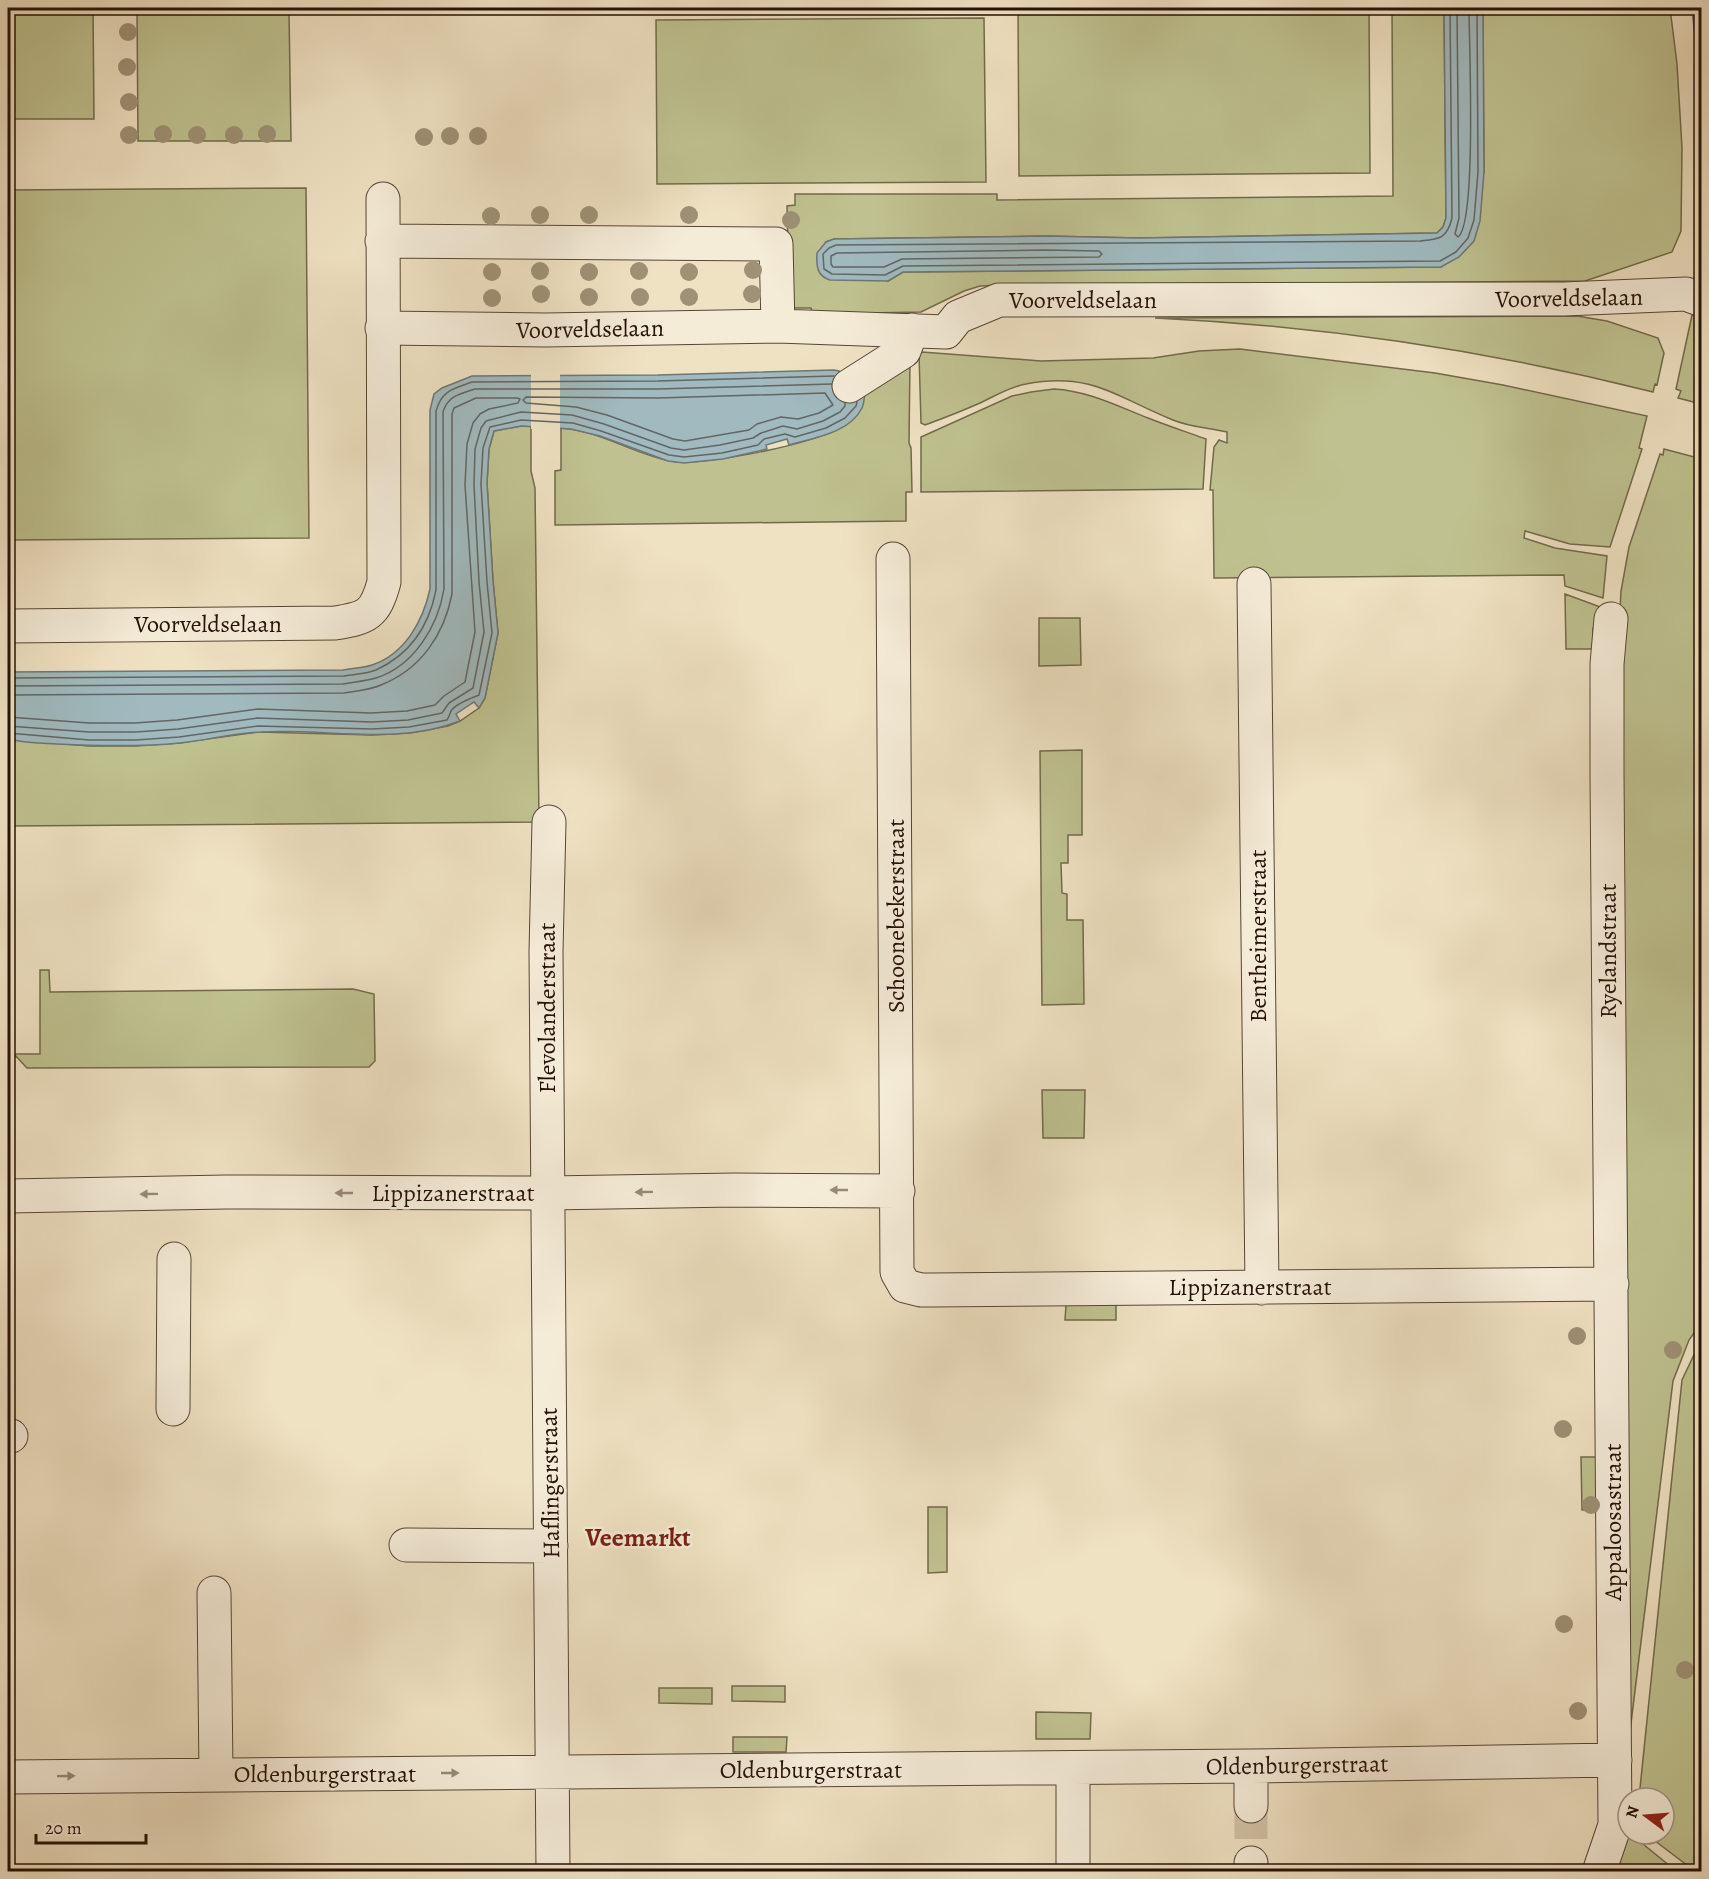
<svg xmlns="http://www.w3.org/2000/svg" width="1709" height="1879" viewBox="0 0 1709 1879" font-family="Alegreya,serif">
<rect width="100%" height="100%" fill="#efe2c3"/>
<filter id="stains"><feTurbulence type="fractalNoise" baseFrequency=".00333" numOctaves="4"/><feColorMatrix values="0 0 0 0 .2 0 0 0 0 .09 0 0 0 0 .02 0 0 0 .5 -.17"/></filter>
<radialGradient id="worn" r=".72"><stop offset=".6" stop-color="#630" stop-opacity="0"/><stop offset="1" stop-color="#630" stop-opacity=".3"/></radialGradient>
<path fill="#bfc290" stroke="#726a4c" stroke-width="1.5" d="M 8,8 L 93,8 L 94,119 L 8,119 Z
M 137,8 L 214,8 L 214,12 L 289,12 L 291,141 L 138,141 Z
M 1018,8 L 1369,8 L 1370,173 L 1019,176 Z
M 1392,8 L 1444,8 L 1446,218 L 1443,227 L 1437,233 L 1139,238 L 1045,236 L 834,239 L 826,242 L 888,281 L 903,272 L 1441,267 L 1484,172 L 1483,8 L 1670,8 L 1677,64 L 1682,148 L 1681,231 L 1672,252 L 1585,281 L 1003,285 L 980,286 L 964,291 L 921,312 L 812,314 L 811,308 L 795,308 L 789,299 L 787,206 L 795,205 L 795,194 L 997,194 L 997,200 L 1393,196 Z
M 1692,8 L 1701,8 L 1701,97 Z
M 984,18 L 986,182 L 657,184 L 656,20 Z
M 306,188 L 309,538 L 8,540 L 8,190 Z
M 1692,315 L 1701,316 L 1701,404 L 1678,398 L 1681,391 L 1676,389 Z
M 1577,316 L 1607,321 L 1658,338 L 1664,353 L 1657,385 L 1655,384 L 1653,392 C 1491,351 1322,326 1155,318 Z
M 1240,349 L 1435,373 L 1503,385 L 1647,416 L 1639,448 L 1642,449 L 1610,547 L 1570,544 L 1525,531 L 1524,538 L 1555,548 L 1607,556 L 1603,598 L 1565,586 L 1564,575 L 1214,578 L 1213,490 L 1210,490 L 1214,447 L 1219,440 L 1227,443 L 1227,432 C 1210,428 1189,427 1173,420 C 1118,398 1091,371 1026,384 C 1009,387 995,396 980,403 C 962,411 944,418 925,425 L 921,423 L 919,354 L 922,352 L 1041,361 L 1153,358 L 1199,351 Z
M 910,360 L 909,443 L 911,448 L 912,492 L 906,492 L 906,521 L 555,525 L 555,471 L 561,470 L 561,428 C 599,430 633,454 670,461 C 700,467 823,443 847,424 C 856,417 858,401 866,393 C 879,380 896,370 910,360 Z
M 1054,389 C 1089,391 1117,406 1148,418 C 1168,426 1187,432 1206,439 L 1203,489 L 921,492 L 921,437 L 1012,396 L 1031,392 Z
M 521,426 L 531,426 L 531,471 L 535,488 L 539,822 L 8,826 L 8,739 L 89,746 L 136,746 L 179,743 L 258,732 L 372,735 L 410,733 L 448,726 L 460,721 L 479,708 L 485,698 L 498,633 L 493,581 L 487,483 L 489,449 L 494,431 Z
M 1664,449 L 1702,459 L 1702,1322 L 1689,1340 L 1673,1381 L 1627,1756 L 1618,648 L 1621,591 L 1629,547 L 1660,454 L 1663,455 Z
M 1565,594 L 1603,608 L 1601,621 L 1593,628 L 1593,649 L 1566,649 Z
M 1039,618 L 1080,618 L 1081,665 L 1039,666 Z
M 1082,750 L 1082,835 L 1068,835 L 1068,863 L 1061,863 L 1062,893 L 1067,894 L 1067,920 L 1083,920 L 1084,1004 L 1042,1005 L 1040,751 Z
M 40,970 L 49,970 L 50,992 L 353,989 L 374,994 L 375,1061 L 369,1067 L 27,1068 L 14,1054 L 40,1054 Z
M 1042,1090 L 1085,1090 L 1084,1138 L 1043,1138 Z
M 1116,1304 L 1116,1320 L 1065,1320 L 1066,1305 Z
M 1701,1340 L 1702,1871 L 1696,1872 L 1646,1834 L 1664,1834 L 1664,1798 L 1639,1798 L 1682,1380 Z
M 1581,1457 L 1596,1457 L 1598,1510 L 1582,1510 Z
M 928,1507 L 947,1507 L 947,1572 L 928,1573 Z
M 732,1686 L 785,1686 L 785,1702 L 732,1701 Z
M 659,1688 L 712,1688 L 712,1704 L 659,1703 Z
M 1036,1712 L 1091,1713 L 1090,1739 L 1036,1739 Z
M 733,1737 L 787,1737 L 786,1752 L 733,1752 Z
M 1632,1835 L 1676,1871 L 1613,1872 L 1625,1837 Z"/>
<path fill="#a0babf" stroke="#6f7675" stroke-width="1.5" d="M 1444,8 L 1483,8 L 1484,172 L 1480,221 L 1474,241 L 1459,257 L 1441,267 L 903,272 L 888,281 L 830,280 C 817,276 816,266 817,253 L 826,242 L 834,239 L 1045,236 L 1139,238 L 1437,233 L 1443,227 L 1446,218 Z
M 834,370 L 839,371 L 865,394 C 864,398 864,404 862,408 C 850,433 813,438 789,445 L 787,439 L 766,445 L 767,449 L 723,459 L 684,463 L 668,461 L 600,436 L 571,429 L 521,426 L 494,431 L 489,449 L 487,483 L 493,581 L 498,633 L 485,698 L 479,708 L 474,702 L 456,714 L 460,721 C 396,746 327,728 261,732 C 234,733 207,740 180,743 C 139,747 98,746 57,744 C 41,743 24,743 8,739 L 8,672 L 343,670 C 352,668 363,668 372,665 C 405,654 423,621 430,589 L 430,410 L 434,394 L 442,388 L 472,376 L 658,375 Z"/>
<path fill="#efe2c3" d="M 531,372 L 560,372 L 560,431 L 531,429 Z"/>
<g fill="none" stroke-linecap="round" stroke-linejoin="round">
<path stroke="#636663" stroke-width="1.5" d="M 1450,8 L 1452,218 C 1447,239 1439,239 1420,241 C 1225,244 1030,242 836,245 L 829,248 L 823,254 L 824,269 L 832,274 L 885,275 L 903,266 L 1440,261 L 1456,252 L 1468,238 L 1474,220 L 1478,172 L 1477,8
M 1457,8 L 1459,218 L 1455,234 L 1458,237 C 1477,223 1469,41 1469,8
M 1045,250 L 1099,251 L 1102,254 L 1099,257 L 902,259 L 884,267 L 833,267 L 831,264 L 831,256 L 837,253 Z
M 825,393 L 833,405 L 819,413 L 798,419 L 781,417 L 757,424 L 749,430 L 685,441 L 673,439 L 607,415 L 576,407 L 526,403 L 523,400 L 526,397 L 658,398 Z
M 8,678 L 344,676 C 354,674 366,674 376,670 C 411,654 429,626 436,590 L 436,411 C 442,390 453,389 472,382 L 658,381 L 834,376
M 8,686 L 343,684 C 354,682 366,681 376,678 C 414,666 438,626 444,589 L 443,412 C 448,396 459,394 475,389 L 658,389 L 832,384
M 8,695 L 344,693 C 356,691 370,690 381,685 C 421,669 444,635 452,594 L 452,414 L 454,408 L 476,398 L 517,398 L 520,399 L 518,403 L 489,409 L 480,414 L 473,423 L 467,444 L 465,485 L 475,632 L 465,682 L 444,696 L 435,705 L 407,711 L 371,713 L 258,709 L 177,720 L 135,723 L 89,723 L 8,717
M 8,726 L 89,732 L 136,732 L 178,729 L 257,718 L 372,722 L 408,720 L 442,713 L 449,703 L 473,688 L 484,632 L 479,582 L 474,485 L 475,449 L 481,428 L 486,421 L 521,412 L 572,415 L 604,424 L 671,448 L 684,450 L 720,445 L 753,438 L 761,433 L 783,426 L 797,429 L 823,421 L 840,412 L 845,406 L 845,403
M 8,733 L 89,740 L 136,740 L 179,737 L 258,726 L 372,729 L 409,727 L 447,720 C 449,717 450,714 451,711 C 456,703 472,698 479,695 L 492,633 L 487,582 L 481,484 L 483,448 L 490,427 L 521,420 L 573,423 L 601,431 L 669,455 L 684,457 L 722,453 L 758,445 L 764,439 L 785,434 L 795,437 L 826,428 L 845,418 L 856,406 L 857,402"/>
<path stroke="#d1c3a7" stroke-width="33" stroke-dasharray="33 16" stroke-linecap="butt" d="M 1251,1806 L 1251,1863"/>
<defs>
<path id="minor" d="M 382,241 L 776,244 L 778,326
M 382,328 L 546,330 L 778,326 L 946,332 L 958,317 L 999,300 L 1564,299 L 1686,294 L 1702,300
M 849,386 L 904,351 L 912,330
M 893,559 L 897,1272 L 905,1286 L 921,1290 L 932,1290 L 1612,1284
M 1254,584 L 1262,1288
M 8,626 L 335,623 C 367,618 375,615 384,582 L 383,199
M 549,822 L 546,952 L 553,1872
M 8,1196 L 226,1192 L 548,1193 L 735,1190 L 898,1191
M 173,1409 L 174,1259
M 8,1436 L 11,1436
M 406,1545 L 551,1546
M 214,1593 L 216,1774
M 1251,1766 L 1251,1806
M 1073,1768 L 1073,1872
M 8,1777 L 1251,1766 L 1615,1760
M 1251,1863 L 1251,1872
M 1599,1872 L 1615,1825 L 1607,774 L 1607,664 L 1611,619"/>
</defs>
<use href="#minor" stroke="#584536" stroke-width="35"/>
<use href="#minor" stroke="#f5ecd8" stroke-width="33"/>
</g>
<g fill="#9e9176">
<circle cx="128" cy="32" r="9"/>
<circle cx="127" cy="67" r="9"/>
<circle cx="129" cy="102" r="9"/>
<circle cx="163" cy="134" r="9"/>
<circle cx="267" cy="134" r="9"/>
<circle cx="129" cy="135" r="9"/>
<circle cx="197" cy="135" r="9"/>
<circle cx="234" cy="135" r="9"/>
<circle cx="450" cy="136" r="9"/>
<circle cx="478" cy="136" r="9"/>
<circle cx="424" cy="137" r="9"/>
<circle cx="540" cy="215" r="9"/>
<circle cx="589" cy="215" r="9"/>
<circle cx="689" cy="215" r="9"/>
<circle cx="491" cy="216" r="9"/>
<circle cx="791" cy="220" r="9"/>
<circle cx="753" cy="270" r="9"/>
<circle cx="540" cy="271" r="9"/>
<circle cx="639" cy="271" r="9"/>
<circle cx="492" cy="272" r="9"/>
<circle cx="589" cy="272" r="9"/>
<circle cx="689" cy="272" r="9"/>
<circle cx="541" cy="294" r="9"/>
<circle cx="752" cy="294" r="9"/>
<circle cx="589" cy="297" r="9"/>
<circle cx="640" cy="297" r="9"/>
<circle cx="689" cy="297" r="9"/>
<circle cx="492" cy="298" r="9"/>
<circle cx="1577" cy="1336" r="9"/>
<circle cx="1673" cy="1350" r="9"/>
<circle cx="1563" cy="1429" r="9"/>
<circle cx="1591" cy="1505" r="9"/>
<circle cx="1564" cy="1624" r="9"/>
<circle cx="1685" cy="1670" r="9"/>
<circle cx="1578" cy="1711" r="9"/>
</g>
<defs><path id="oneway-solid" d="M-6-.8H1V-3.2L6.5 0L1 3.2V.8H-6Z" transform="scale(1.5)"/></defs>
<g fill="#98897a">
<use href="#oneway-solid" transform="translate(839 1190) rotate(-180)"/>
<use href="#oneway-solid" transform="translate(644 1192) rotate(179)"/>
<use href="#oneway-solid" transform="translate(344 1193) rotate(-180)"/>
<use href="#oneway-solid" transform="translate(149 1194) rotate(179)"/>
<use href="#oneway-solid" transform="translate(450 1773)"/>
<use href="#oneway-solid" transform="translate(66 1776) rotate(-1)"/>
</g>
<g text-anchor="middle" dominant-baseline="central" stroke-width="5" stroke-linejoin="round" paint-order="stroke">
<g font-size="24" fill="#261107" stroke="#f5ecd8">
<text transform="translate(1569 298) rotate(-1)">Voorveldselaan</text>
<text x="1083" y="300">Voorveldselaan</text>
<text transform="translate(590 329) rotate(-1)">Voorveldselaan</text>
<text x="208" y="624">Voorveldselaan</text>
<text transform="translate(896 916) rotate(-90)">Schoonebekerstraat</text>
<text transform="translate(1258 936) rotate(-90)">Bentheimerstraat</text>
<text transform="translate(1608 951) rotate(-90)">Ryelandstraat</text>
<text transform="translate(547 1008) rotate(-90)">Flevolanderstraat</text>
<text x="453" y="1193">Lippizanerstraat</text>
<text x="1250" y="1287">Lippizanerstraat</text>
<text transform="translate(550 1483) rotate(-91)">Haflingerstraat</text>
<text transform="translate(1613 1522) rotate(-90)">Appaloosastraat</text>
<text transform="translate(1297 1765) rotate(-1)">Oldenburgerstraat</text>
<text x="811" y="1770">Oldenburgerstraat</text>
<text x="325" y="1774">Oldenburgerstraat</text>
</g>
<g font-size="26" font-weight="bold" fill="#7a1f14" stroke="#f5ecd8">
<text x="638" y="1537">Veemarkt</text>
</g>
</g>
<rect width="1709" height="1879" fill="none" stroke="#efe2c3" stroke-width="30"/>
<rect x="9" y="9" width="1691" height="1861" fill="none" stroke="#261107" stroke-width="3"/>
<rect x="15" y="15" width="1679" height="1849" fill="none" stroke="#261107" stroke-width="1.5"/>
<g transform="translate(1646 1816) rotate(286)"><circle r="28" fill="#f5ecd8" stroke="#a29484" stroke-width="1.5"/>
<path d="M0-4.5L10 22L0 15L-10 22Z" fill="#8f2418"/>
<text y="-9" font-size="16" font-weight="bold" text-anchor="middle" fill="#261107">N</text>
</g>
<path d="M36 1834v9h110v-9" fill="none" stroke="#261107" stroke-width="3"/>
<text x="45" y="1834" font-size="18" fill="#261107" stroke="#f5ecd8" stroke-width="4.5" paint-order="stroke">20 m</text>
<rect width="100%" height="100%" filter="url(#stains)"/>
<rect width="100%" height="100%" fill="url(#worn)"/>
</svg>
